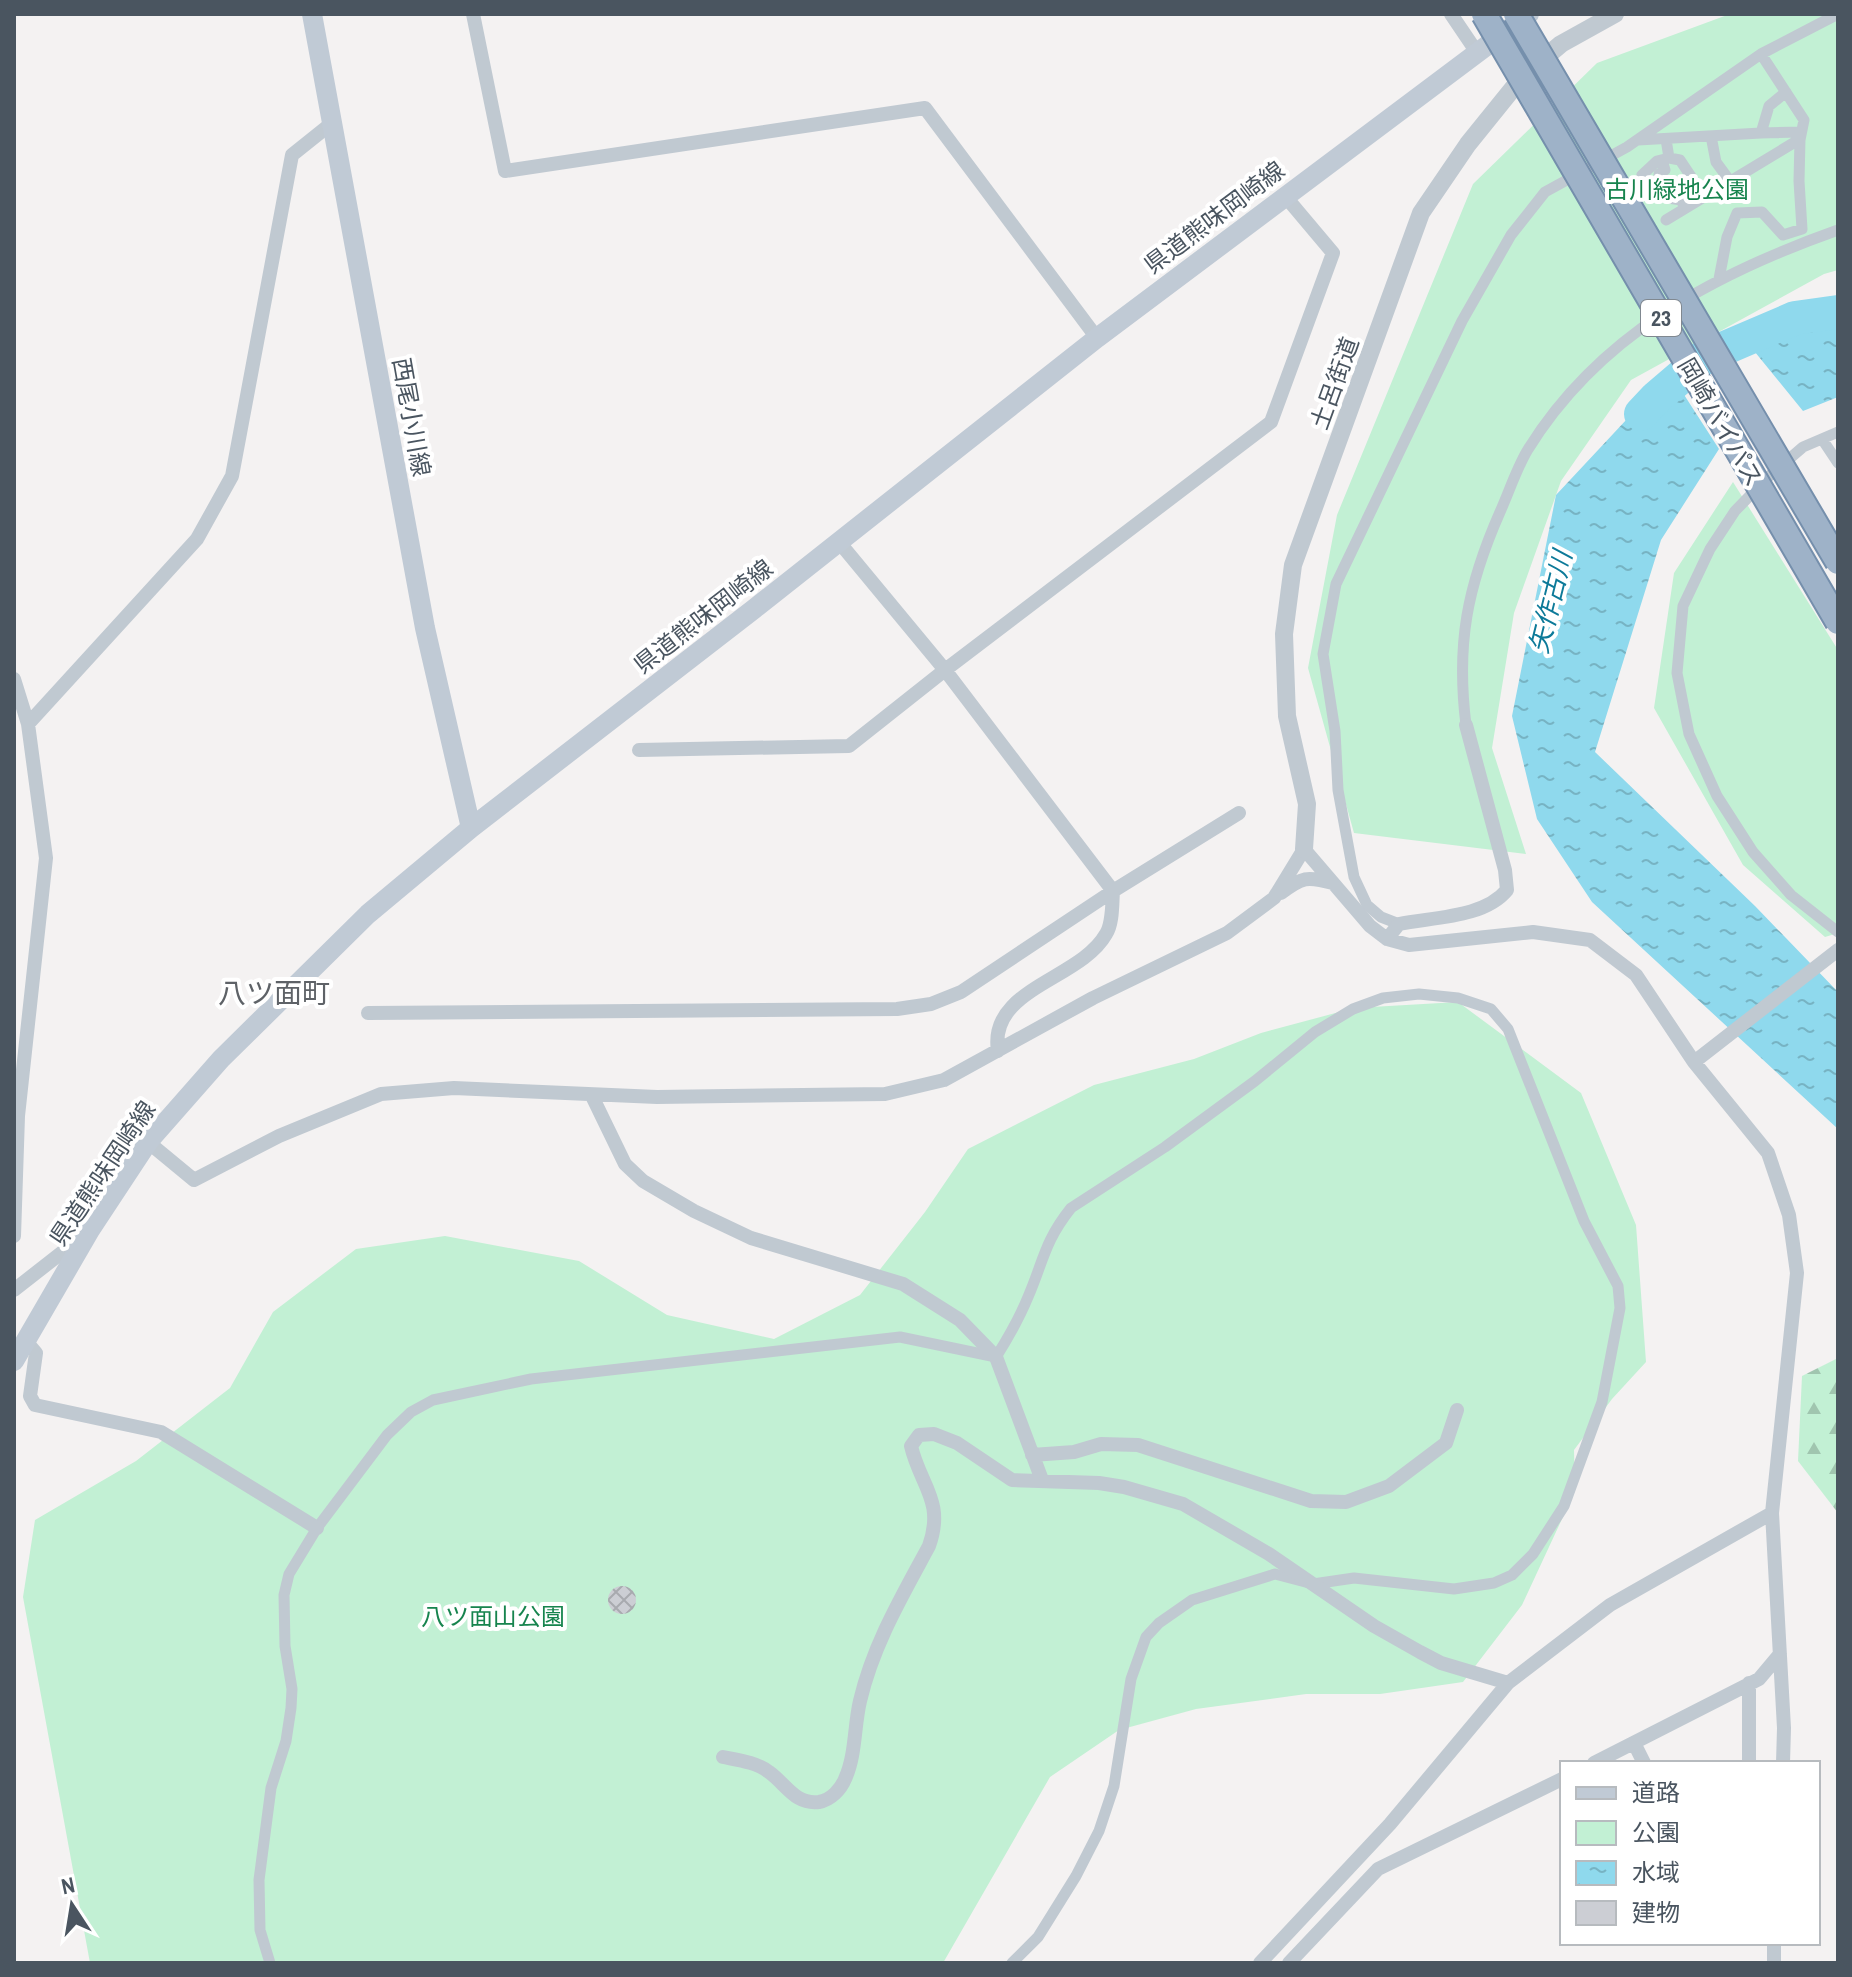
<svg xmlns="http://www.w3.org/2000/svg" width="1852" height="1977" viewBox="0 0 1852 1977" font-family="'Archivo Narrow','Noto Sans JP',sans-serif">
<defs>
<pattern id="forest-firs" width="22" height="20" patternUnits="userSpaceOnUse" patternTransform="scale(2)"><rect width="22" height="20" fill="#c2f0d4"/><path d="M5 1l3.5 6h-7zM16 11l3.5 6h-7z" fill="#a0c5af"/></pattern>
<pattern id="water-ripples" width="26" height="14" patternUnits="userSpaceOnUse" patternTransform="scale(2)"><rect width="26" height="14" fill="#8fd9ed"/><path d="M2 4q2-2 4 0t4 0M15 11q2-2 4 0t4 0" fill="none" stroke="#77b3c3"/></pattern>
<pattern id="building-cross-hatch" width="8" height="8" patternUnits="userSpaceOnUse" patternTransform="scale(2)"><rect width="8" height="8" fill="#ccced4"/><path d="M0 0l8 8M0 8l8-8" fill="none" stroke="#a8aaaf"/></pattern>
</defs>
<rect width="100%" height="100%" fill="#f4f2f2"/>
<path fill="url(#forest-firs)" d="M 1838,1358 L 1838,1513 L 1798,1461 L 1802,1376 Z"/>
<path fill="#c2f0d4" d="M 1730,14 L 1838,14 L 1838,270 L 1824,274 L 1631,380 L 1561,481 L 1514,613 L 1492,748 L 1526,854 L 1354,833 L 1308,668 L 1337,515 L 1473,184 L 1597,63 Z
M 1733,482 L 1838,650 L 1838,933 L 1825,937 L 1743,865 L 1654,708 L 1674,573 Z
M 1458,1002 L 1581,1093 L 1636,1225 L 1646,1362 L 1612,1399 L 1574,1450 L 1575,1491 L 1522,1605 L 1463,1682 L 1380,1694 L 1306,1694 L 1196,1709 L 1119,1730 L 1050,1777 L 943,1963 L 90,1963 L 23,1597 L 35,1520 L 136,1461 L 230,1388 L 273,1312 L 356,1249 L 445,1236 L 579,1261 L 667,1315 L 774,1339 L 860,1295 L 925,1212 L 968,1149 L 1094,1085 L 1194,1059 L 1261,1033 L 1354,1008 Z"/>
<path fill="url(#water-ripples)" d="M 1838,300 L 1838,397 L 1803,411 L 1737,330 Z
M 1670,373 L 1719,449 L 1661,540 L 1595,752 L 1755,906 L 1838,992 L 1838,1129 L 1592,902 L 1537,819 L 1512,716 L 1556,495 Z"/>
<g fill="none" stroke-linecap="round" stroke-linejoin="round">
<path stroke="#8fd9ed" stroke-width="34" d="M 1641,414 L 1656,398 L 1704,357 L 1795,318 L 1838,312"/>
</g>
<path fill="url(#building-cross-hatch)" d="M608 1600a14 14 0 1 1 28 0a14 14 0 1 1-28 0Z"/>
<g fill="none" stroke-linecap="round" stroke-linejoin="round">
<path stroke="#c0c9d1" stroke-width="11" d="M 1761,54 L 1804,120 L 1800,140
M 1786,92 L 1769,106 L 1761,133 L 1801,132
M 1711,136 L 1716,162 L 1730,181
M 1666,139 L 1669,158 L 1657,161 L 1642,175 L 1656,196 L 1681,200 L 1685,208
M 1638,140 L 1761,133
M 1669,158 L 1680,160 L 1692,178 L 1681,200
M 1662,160 L 1665,170 L 1659,174 L 1661,184 L 1672,186 L 1681,200
M 1666,220 L 1800,139 L 1799,181 L 1802,229 L 1783,235 L 1762,212 L 1737,213 L 1727,237 L 1719,279
M 1838,432 L 1803,447 L 1767,478 L 1735,511 L 1710,549 L 1683,606 L 1677,673 L 1689,734 L 1717,796 L 1753,852 L 1791,895 L 1838,932
M 1822,439 L 1838,463
M 1466,725 C 1456,644 1467,587 1500,512 C 1509,492 1516,470 1527,451 C 1598,335 1714,274 1838,230
M 1399,924 L 1381,917 L 1367,905 L 1354,877 L 1338,790 L 1335,731 L 1323,654 L 1336,584 L 1462,321 L 1511,235 L 1545,192 L 1627,147 L 1761,54 L 1838,14
M 270,1963 L 260,1930 L 259,1880 L 271,1788 L 286,1741 L 291,1708 L 292,1689 L 285,1646 L 284,1595 L 289,1574 L 317,1528 L 387,1435 L 411,1412 L 433,1400 L 531,1379 L 900,1337 L 996,1357 C 1008,1338 1019,1319 1028,1297 C 1044,1260 1044,1242 1071,1208 L 1165,1147 L 1255,1081 L 1315,1032 L 1353,1009 L 1383,998 L 1419,994 L 1458,998 L 1491,1009 L 1508,1029 L 1584,1221 L 1618,1286 L 1620,1308 L 1602,1402 L 1564,1506 L 1533,1554 L 1512,1575 L 1494,1583 L 1454,1589 L 1354,1578 L 1313,1584 L 1275,1574 L 1192,1600 L 1159,1623 L 1146,1637 L 1131,1679 L 1114,1786 L 1099,1831 L 1076,1876 L 1038,1937 L 1012,1963"/>
<path stroke="#c0c9d1" stroke-width="14" d="M 473,14 L 505,171 L 925,108 L 1097,338
M 1451,14 L 1476,51
M 839,542 L 945,670 L 1113,891 C 1112,904 1113,923 1106,934 C 1080,980 988,988 998,1051
M 14,679 L 28,724 L 46,858 L 18,1116 L 14,1236
M 28,724 L 197,539 L 232,476 L 292,155 L 332,123
M 639,750 L 849,746 L 945,670 L 1271,422 L 1333,253 L 1285,196
M 1281,893 C 1302,877 1307,876 1333,883
M 1387,939 L 1399,924 C 1433,917 1484,918 1507,890 L 1505,870 L 1466,725
M 368,1013 L 897,1009 L 931,1004 L 961,992 L 1113,891 L 1239,813
M 1694,1062 L 1838,950
M 592,1096 L 625,1164 L 643,1181 L 694,1211 L 751,1238 L 903,1284 L 960,1320 L 996,1357 L 1042,1480
M 148,1142 L 194,1180 L 279,1136 L 381,1094 L 454,1088 L 657,1097 L 885,1094 L 944,1080 L 1093,998 L 1227,933 L 1274,898 L 1304,849 L 1370,926 L 1387,939 L 1409,945 L 1533,932 L 1590,940 L 1636,975 L 1694,1062 L 1768,1153 L 1789,1215 L 1797,1273 L 1772,1513 L 1784,1728 L 1783,1763
M 14,1290 L 83,1236
M 25,1340 L 36,1353 L 30,1396 L 35,1405 L 161,1432 L 317,1528
M 1032,1455 L 1074,1452 L 1101,1444 L 1138,1445 L 1311,1501 L 1346,1502 L 1389,1486 L 1446,1443 L 1457,1410
M 1634,1743 L 1644,1763
M 723,1757 C 738,1760 756,1762 769,1772 C 786,1784 795,1805 819,1802 C 831,1800 841,1789 845,1779 C 856,1755 854,1726 860,1701 C 873,1645 902,1596 929,1546 C 945,1501 920,1485 911,1446 L 919,1435 L 934,1434 L 957,1443 L 1012,1480 L 1099,1483 L 1124,1487 L 1183,1504 L 1269,1554 L 1374,1626 L 1420,1652 L 1441,1663 L 1508,1683
M 1594,1763 L 1759,1679 L 1780,1654
M 1749,1763 L 1749,1683
M 1774,1943 L 1774,1963
M 1260,1963 L 1390,1824 L 1508,1683 L 1610,1605 L 1772,1513
M 1289,1963 L 1378,1869 L 1562,1779"/>
<path stroke="#c0c9d1" stroke-width="18" d="M 1304,849 L 1307,804 L 1287,716 L 1284,634 L 1293,565 L 1421,213 L 1468,144 L 1523,76 L 1561,44 L 1615,14"/>
<path stroke="#c0cad5" stroke-width="20" d="M 312,14 L 425,628 L 471,828
M 14,1361 L 90,1230 L 148,1142 L 221,1059 L 368,914 L 471,828 L 754,609 L 1097,338 L 1529,14"/>
<defs>
<path id="trunk-bridge" d="M 1484,14 L 1838,622
M 1516,14 L 1838,562"/>
</defs>
<use href="#trunk-bridge" stroke="#758fac" stroke-width="28" stroke-linecap="butt"/>
<use href="#trunk-bridge" stroke="#9eb2c8" stroke-width="24"/>
</g>
<g text-anchor="middle" dominant-baseline="central" stroke-width="8" stroke-linejoin="round" paint-order="stroke">
<rect fill="#fff" stroke="#808890" stroke-width="2" x="1641" y="300" width="40" height="36" rx="6"/>
<g font-size="22" font-weight="bold" fill="#4a5560">
<text x="1661" y="318">23</text>
</g>
<g font-size="24" fill="#17844e" stroke="#fff">
<text x="1677" y="189">古川緑地公園</text>
<text x="493" y="1616">八ツ面山公園</text>
</g>
<g font-size="24" fill="#4a5560" stroke="#fff">
<text transform="translate(1214 217) rotate(-37)">県道熊味岡崎線</text>
<text transform="translate(1334 383) rotate(-70)">土呂街道</text>
<text transform="translate(412 417) rotate(80)">西尾小川線</text>
<text transform="translate(1721 422) rotate(60)">岡崎バイパス</text>
<text transform="translate(703 616) rotate(-38)">県道熊味岡崎線</text>
<text transform="translate(102 1173) rotate(-56)">県道熊味岡崎線</text>
</g>
<g font-size="26" font-style="italic" fill="#0d7a99" stroke="#fff">
<text transform="translate(1550 602) rotate(-76)">矢作古川</text>
</g>
<g font-size="28" fill="#5e6267" stroke="#fff">
<text x="274" y="993">八ツ面町</text>
</g>
</g>
<rect width="1852" height="1977" fill="none" stroke="#4a5560" stroke-width="32"/>
<rect x="1560" y="1761" width="260" height="184" fill="#ffffff" stroke="#b7bbbf" stroke-width="2"/>
<rect x="1576" y="1787" width="40" height="12" fill="#c0cad5" stroke="#b7bbbf" stroke-width="2"/>
<text x="1632" y="1801" font-size="24" fill="#4a5560">道路</text>
<rect x="1576" y="1821" width="40" height="24" fill="#c2f0d4" stroke="#b7bbbf" stroke-width="2"/>
<text x="1632" y="1841" font-size="24" fill="#4a5560">公園</text>
<rect x="1576" y="1861" width="40" height="24" fill="url(#water-ripples)" stroke="#b7bbbf" stroke-width="2"/>
<text x="1632" y="1881" font-size="24" fill="#4a5560">水域</text>
<rect x="1576" y="1901" width="40" height="24" fill="#ccced4" stroke="#b7bbbf" stroke-width="2"/>
<text x="1632" y="1921" font-size="24" fill="#4a5560">建物</text>
<g transform="translate(72 1905) rotate(348)" stroke="#ffffff" stroke-width="6" paint-order="stroke">
<path d="M0-6L14 30L0 20L-14 30Z" fill="#4a5560"/>
<text y="-12" font-size="22" font-weight="bold" text-anchor="middle" fill="#4a5560">N</text>
</g>
</svg>
